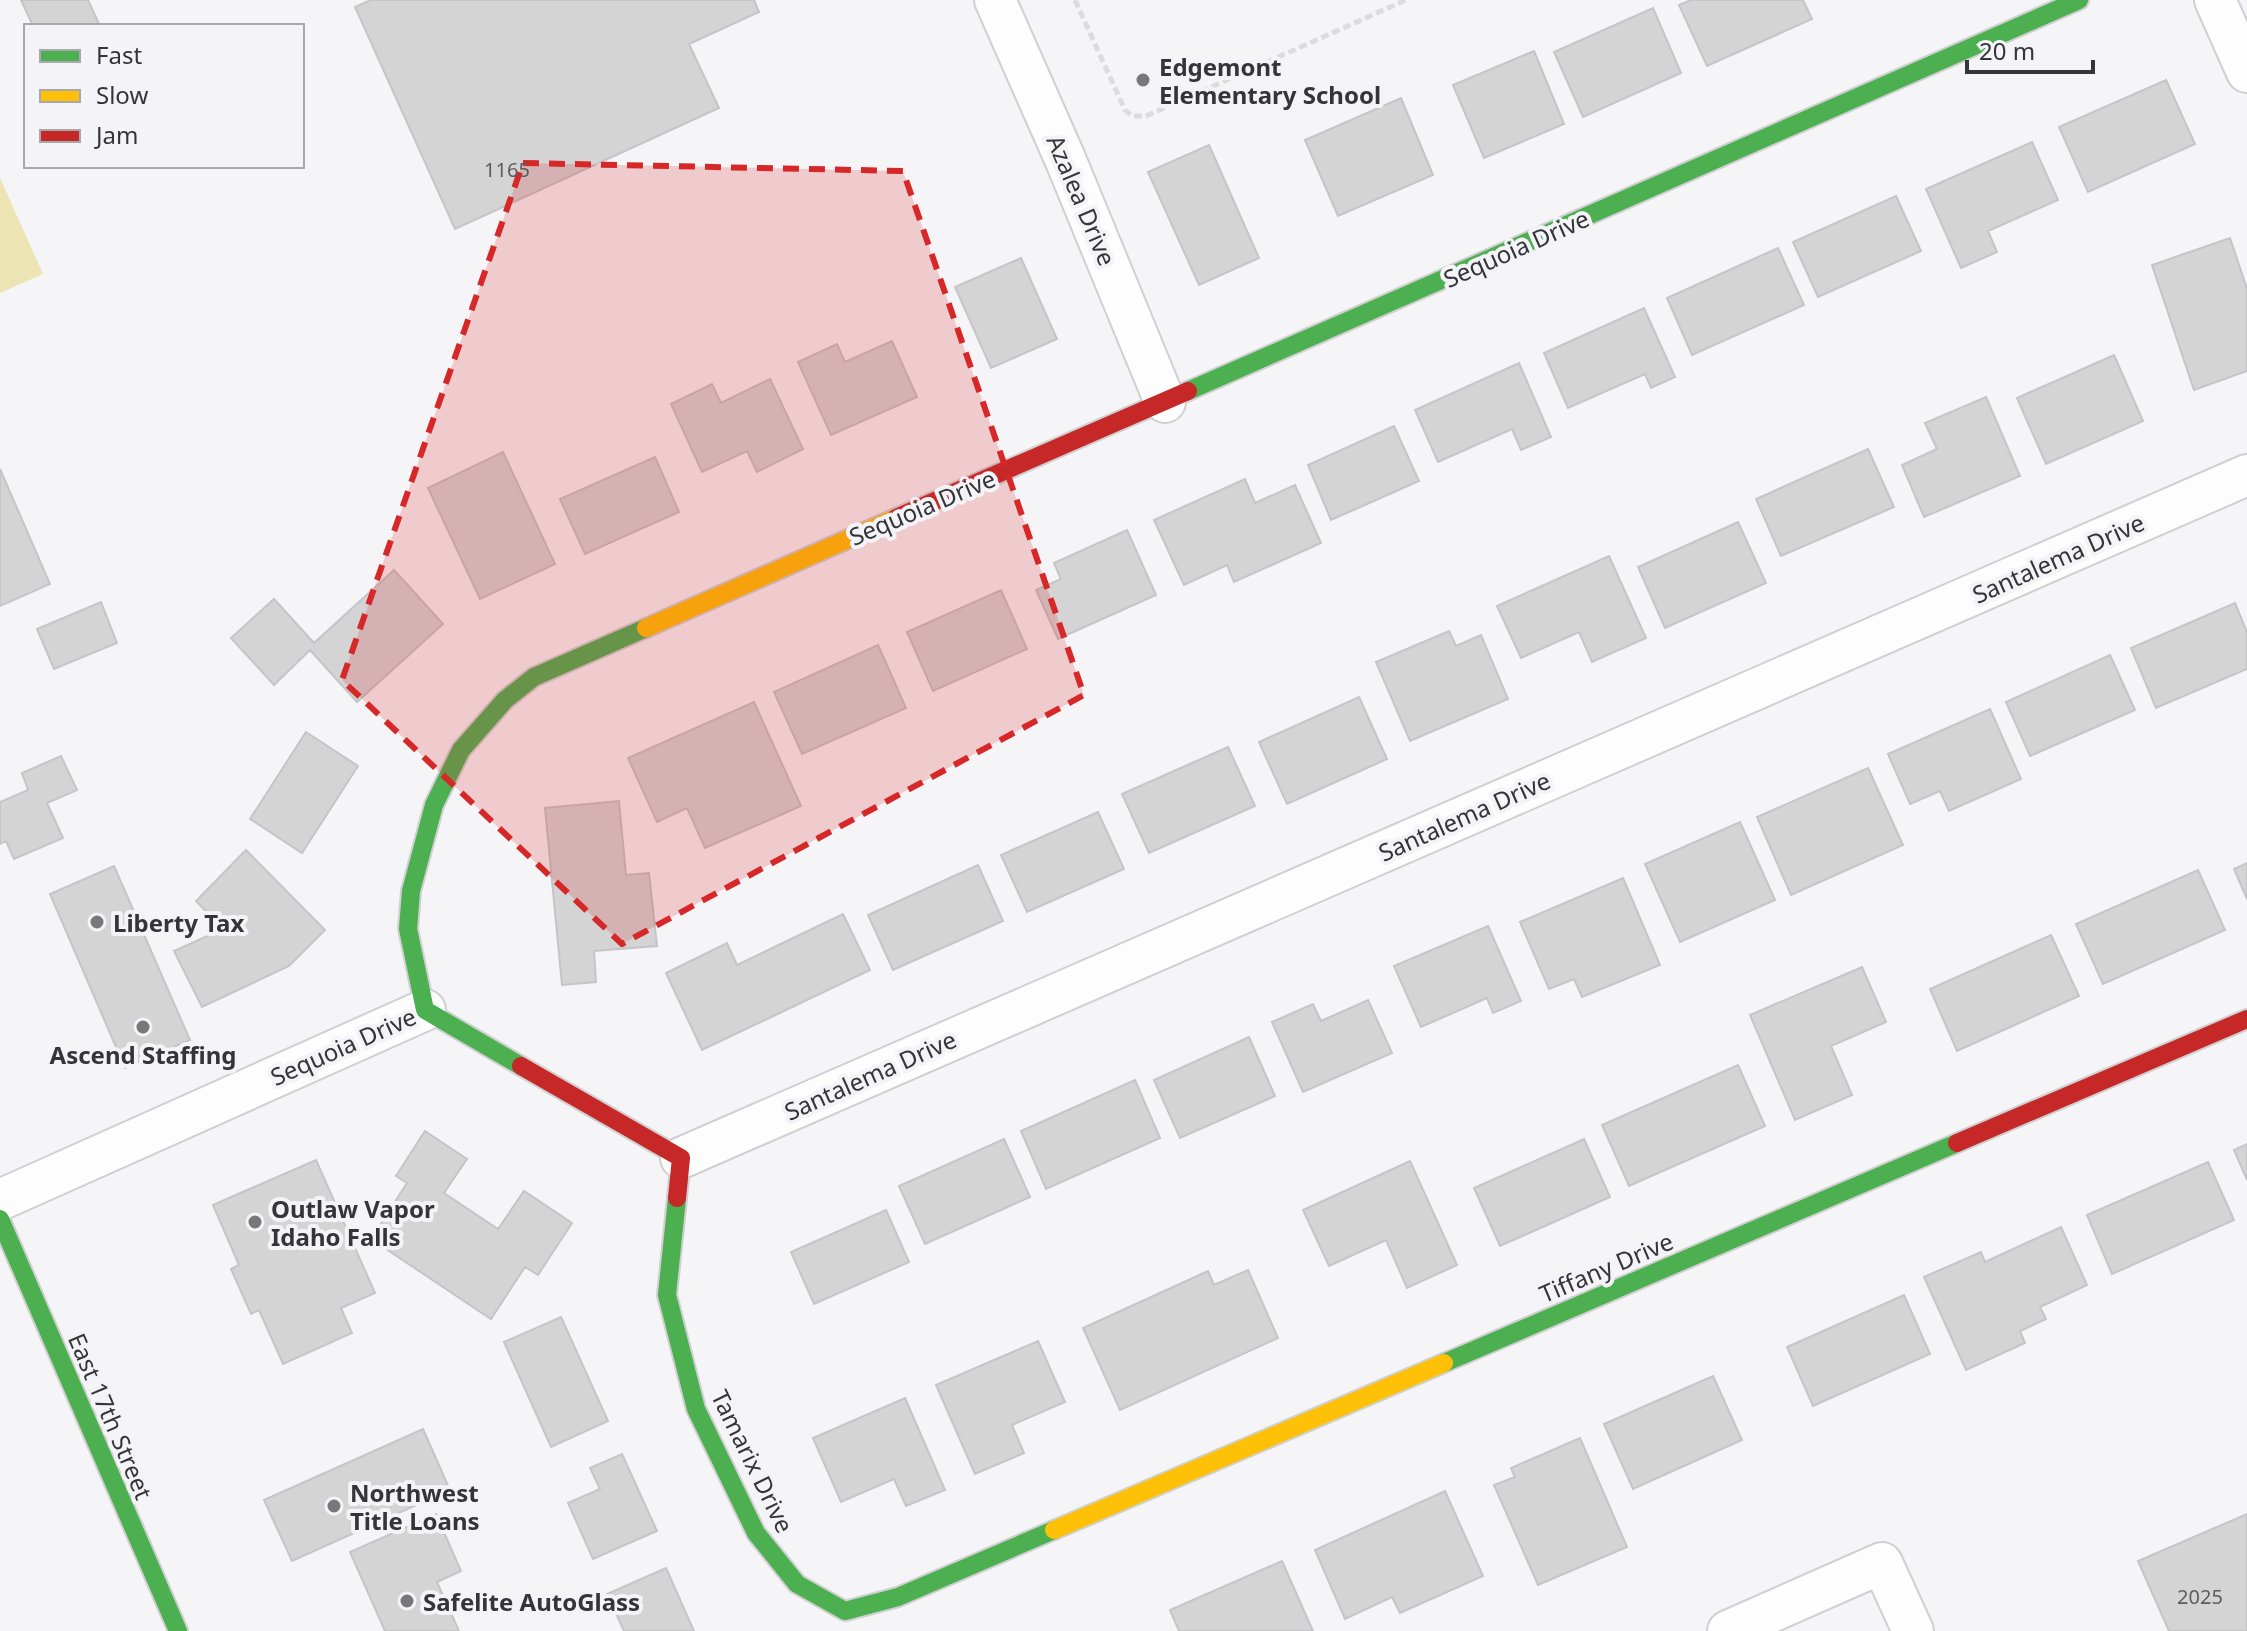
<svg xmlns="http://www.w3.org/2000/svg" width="2247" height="1631" viewBox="0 0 2247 1631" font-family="'Noto Sans',sans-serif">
<rect width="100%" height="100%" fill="#f5f4f7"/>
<path fill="#ece4b2" d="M 0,178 L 43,274 L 0,293 Z"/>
<path fill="#d4d4d5" stroke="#c5c4c7" stroke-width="2" d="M 21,0 L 88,0 L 100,26 L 33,26 Z
M 371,0 L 754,0 L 759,12 L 689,44 L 719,108 L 455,229 L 355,7 Z
M 1691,0 L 1803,0 L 1812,19 L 1707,66 L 1679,5 Z
M 1653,8 L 1681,73 L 1583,117 L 1554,52 Z
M 1534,51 L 1564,124 L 1484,158 L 1453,85 Z
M 2166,80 L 2195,144 L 2088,192 L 2059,127 Z
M 1401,98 L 1433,175 L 1338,216 L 1305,140 Z
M 2032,142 L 2058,200 L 1988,231 L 1997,252 L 1961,268 L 1926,189 Z
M 1209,145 L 1259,258 L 1199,285 L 1148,172 Z
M 1896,196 L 1921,251 L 1818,297 L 1793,242 Z
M 2230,238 L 2247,289 L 2247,371 L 2194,390 L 2152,265 Z
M 1778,248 L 1804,305 L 1692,355 L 1667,298 Z
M 1021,258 L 1057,339 L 991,368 L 955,287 Z
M 1644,308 L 1675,377 L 1651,388 L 1645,374 L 1568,408 L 1544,353 Z
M 892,341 L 917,397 L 831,435 L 798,362 L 837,344 L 845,362 Z
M 2114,355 L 2143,421 L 2046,464 L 2017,398 Z
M 1519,363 L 1551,437 L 1521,450 L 1512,429 L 1438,462 L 1415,410 Z
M 770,379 L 803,449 L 757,472 L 747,451 L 702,472 L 671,404 L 712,384 L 721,403 Z
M 1986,397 L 2020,476 L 1924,517 L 1902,465 L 1937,449 L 1925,423 Z
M 1394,426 L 1419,481 L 1331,520 L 1308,465 Z
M 1868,449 L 1894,507 L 1781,556 L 1756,499 Z
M 503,452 L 555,564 L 480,599 L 428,488 Z
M 655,457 L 679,512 L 585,554 L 560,499 Z
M 0,469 L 50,584 L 0,606 Z
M 1245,479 L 1255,503 L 1295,485 L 1321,543 L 1234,582 L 1227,565 L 1184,585 L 1154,520 Z
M 1738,522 L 1766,583 L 1665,628 L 1638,567 Z
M 1127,530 L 1156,595 L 1058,639 L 1036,590 L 1061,579 L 1054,563 Z
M 1609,556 L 1646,638 L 1592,662 L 1579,632 L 1521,658 L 1497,606 Z
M 394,570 L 443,624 L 357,702 L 310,650 L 274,685 L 231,638 L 274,599 L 314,643 Z
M 1001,590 L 1027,649 L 933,691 L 907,632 Z
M 101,602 L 117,643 L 54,669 L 37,629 Z
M 2235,603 L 2247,632 L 2247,669 L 2156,708 L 2131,648 Z
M 1449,631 L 1456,646 L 1481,635 L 1508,699 L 1410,741 L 1376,662 Z
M 878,645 L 906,708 L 802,754 L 774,692 Z
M 2110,655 L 2135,710 L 2030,756 L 2006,702 Z
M 1359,697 L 1387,759 L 1287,804 L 1259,742 Z
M 754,702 L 801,806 L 705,848 L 687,808 L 657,822 L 628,758 Z
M 1990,709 L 2021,779 L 1949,811 L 1940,791 L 1910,804 L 1888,754 Z
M 306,732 L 358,766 L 302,853 L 250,819 Z
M 1228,747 L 1255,806 L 1149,853 L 1122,794 Z
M 61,756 L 77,790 L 47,803 L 63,838 L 14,859 L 6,841 L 0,844 L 0,802 L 28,790 L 22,773 Z
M 1868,768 L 1903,845 L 1791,895 L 1757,817 Z
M 619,801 L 626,875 L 649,873 L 657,946 L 594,951 L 596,982 L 562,985 L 545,808 Z
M 1098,812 L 1124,869 L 1027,912 L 1001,855 Z
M 1740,822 L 1775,900 L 1680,942 L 1645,864 Z
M 246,850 L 325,930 L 289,966 L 202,1007 L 174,951 L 223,929 L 196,901 Z
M 2247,863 L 2247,899 L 2234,869 Z
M 978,865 L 1003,921 L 893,970 L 868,915 Z
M 114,866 L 190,1040 L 125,1068 L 50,894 Z
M 2198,870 L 2225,930 L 2103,984 L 2076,924 Z
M 1623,878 L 1660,965 L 1582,997 L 1574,979 L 1549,989 L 1520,922 Z
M 843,914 L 870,970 L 702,1050 L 666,973 L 727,943 L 737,965 Z
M 1488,926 L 1521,1001 L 1493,1013 L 1487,998 L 1421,1027 L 1394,966 Z
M 2051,935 L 2079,996 L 1957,1051 L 1930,989 Z
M 1862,967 L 1886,1022 L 1831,1046 L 1852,1095 L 1795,1120 L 1750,1015 Z
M 1368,1000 L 1392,1053 L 1303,1092 L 1272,1022 L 1313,1004 L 1321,1021 Z
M 1249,1037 L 1275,1096 L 1180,1138 L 1154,1080 Z
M 1738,1065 L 1765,1126 L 1629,1186 L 1602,1125 Z
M 1135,1080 L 1160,1138 L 1046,1189 L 1021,1131 Z
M 425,1131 L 467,1159 L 444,1193 L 498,1229 L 524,1191 L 572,1223 L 538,1275 L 525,1267 L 491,1319 L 371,1239 L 407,1183 L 396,1176 Z
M 1004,1139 L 1030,1197 L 925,1244 L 899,1186 Z
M 1584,1139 L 1610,1197 L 1500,1246 L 1474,1188 Z
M 2247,1144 L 2247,1180 L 2234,1150 Z
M 316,1160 L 375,1293 L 341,1308 L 352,1333 L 283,1364 L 259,1310 L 251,1314 L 231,1269 L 239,1265 L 213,1205 Z
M 1410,1161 L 1457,1265 L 1407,1288 L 1386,1240 L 1329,1266 L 1303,1210 Z
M 2208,1162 L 2234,1220 L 2112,1274 L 2087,1215 Z
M 886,1210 L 909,1262 L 814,1304 L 791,1252 Z
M 2061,1227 L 2087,1285 L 2040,1307 L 2046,1319 L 2020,1331 L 2025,1343 L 1966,1370 L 1924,1277 L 1981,1252 L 1985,1262 Z
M 1248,1270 L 1278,1338 L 1120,1410 L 1083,1328 L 1208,1271 L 1214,1285 Z
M 1904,1295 L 1930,1354 L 1813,1406 L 1787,1347 Z
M 561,1317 L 608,1421 L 551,1447 L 504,1342 Z
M 1038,1341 L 1065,1402 L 1012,1425 L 1024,1453 L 975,1474 L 936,1385 Z
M 1713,1376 L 1742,1440 L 1633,1489 L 1604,1424 Z
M 905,1398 L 945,1490 L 906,1506 L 894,1479 L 841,1502 L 813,1438 Z
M 423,1429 L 450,1490 L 292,1561 L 264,1500 Z
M 1580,1438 L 1627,1547 L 1538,1585 L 1494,1485 L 1515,1477 L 1511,1468 Z
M 622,1454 L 657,1531 L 593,1559 L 568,1503 L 600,1489 L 590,1468 Z
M 1445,1491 L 1483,1576 L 1400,1613 L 1392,1597 L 1345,1619 L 1315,1550 Z
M 436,1514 L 461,1571 L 437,1582 L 459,1631 L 385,1631 L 350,1552 Z
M 2247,1514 L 2247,1631 L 2169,1631 L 2138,1561 Z
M 1282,1561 L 1313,1631 L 1179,1631 L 1170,1610 Z
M 666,1568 L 694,1631 L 624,1631 L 607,1594 Z"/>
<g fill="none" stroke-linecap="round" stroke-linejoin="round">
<defs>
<path id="street" d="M 995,0 L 1066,161 L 1165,402
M 2215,0 L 2247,72
M 681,1158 L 2247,475
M 0,1200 L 425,1010
M 1728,1631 L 1882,1563 L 1913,1631"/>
<path id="fast" d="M 1188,391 L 2079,0
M 521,1066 L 425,1010 L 408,929 L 411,891 L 434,805 L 461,750 L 505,700 L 534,677 L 646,628
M 677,1198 L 667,1295 L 696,1409 L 756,1533 L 797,1584 L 845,1611 L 898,1597 L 1054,1530
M 0,1219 L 178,1631
M 1444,1363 L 1957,1143"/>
<path id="slow" d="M 646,628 L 896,518
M 1054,1530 L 1444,1363"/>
<path id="jam" d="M 896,518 L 1188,391
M 521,1066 L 681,1158 L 677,1198
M 1957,1143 L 2247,1019"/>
</defs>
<use href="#street" stroke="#d0d0d2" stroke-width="44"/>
<use href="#fast" stroke="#d0d0d2" stroke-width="22"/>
<use href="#slow" stroke="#d0d0d2" stroke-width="22"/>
<use href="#jam" stroke="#d0d0d2" stroke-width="22"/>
<path stroke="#dcdcdd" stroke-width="5" stroke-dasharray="8 4" stroke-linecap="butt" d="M 1075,0 L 1125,110 L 1132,116 L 1146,116 L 1406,0"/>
<use href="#street" stroke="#fefdfe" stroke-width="40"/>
<use href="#fast" stroke="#4caf50" stroke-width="18"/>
<use href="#slow" stroke="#ffc107" stroke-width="18"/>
<use href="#jam" stroke="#c62828" stroke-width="18"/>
</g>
<path fill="#d62828" fill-opacity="0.2" stroke="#d62828" stroke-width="6" stroke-dasharray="16 10" stroke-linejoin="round" d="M 523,163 L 903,171 L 1084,695 L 622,944 L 342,680 Z"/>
<g fill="#78787a" stroke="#f4f3f8" stroke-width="3">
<circle cx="1143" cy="80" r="8"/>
<circle cx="97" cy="922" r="8"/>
<circle cx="143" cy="1027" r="8"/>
<circle cx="255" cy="1222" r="8"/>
<circle cx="334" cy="1506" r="8"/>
<circle cx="407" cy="1601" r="8"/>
</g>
<g text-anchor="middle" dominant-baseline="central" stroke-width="8" stroke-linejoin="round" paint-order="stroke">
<g font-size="20" fill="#5d5d5e">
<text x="507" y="169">1165</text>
<text x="2200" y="1596">2025</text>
</g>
<g font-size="24" font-weight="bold" fill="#353537" stroke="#f4f3f8" text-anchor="start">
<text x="1159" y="66">Edgemont<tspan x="1159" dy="28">Elementary School</tspan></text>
<text x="113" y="922">Liberty Tax</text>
<text x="143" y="1054" text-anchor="middle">Ascend Staffing</text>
<text x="271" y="1208">Outlaw Vapor<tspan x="271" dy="28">Idaho Falls</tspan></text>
<text x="350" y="1492">Northwest<tspan x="350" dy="28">Title Loans</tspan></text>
<text x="423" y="1601">Safelite AutoGlass</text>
</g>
<g font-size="24" fill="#353537" stroke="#f4f3f8">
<text transform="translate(1082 200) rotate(67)">Azalea Drive</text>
<text transform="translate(1516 248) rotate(-24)">Sequoia Drive</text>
<text transform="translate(922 507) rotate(-23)">Sequoia Drive</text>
<text transform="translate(2058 558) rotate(-24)">Santalema Drive</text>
<text transform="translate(1464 816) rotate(-24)">Santalema Drive</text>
<text transform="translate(343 1046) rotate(-24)">Sequoia Drive</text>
<text transform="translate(870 1075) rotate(-24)">Santalema Drive</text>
<text transform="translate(1606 1267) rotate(-23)">Tiffany Drive</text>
<text transform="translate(111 1416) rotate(67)">East 17th Street</text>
<text transform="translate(753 1461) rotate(64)">Tamarix Drive</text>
</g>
</g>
<rect x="24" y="24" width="280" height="144" fill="#f4f3f8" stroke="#a8a7ab" stroke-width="2"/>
<rect x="40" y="50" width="40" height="12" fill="#4caf50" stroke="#a8a7ab" stroke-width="2"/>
<text x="96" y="64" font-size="24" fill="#353537">Fast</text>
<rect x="40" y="90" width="40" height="12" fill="#ffc107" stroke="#a8a7ab" stroke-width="2"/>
<text x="96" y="104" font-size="24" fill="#353537">Slow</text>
<rect x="40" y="130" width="40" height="12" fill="#c62828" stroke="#a8a7ab" stroke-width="2"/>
<text x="96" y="144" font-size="24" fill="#353537">Jam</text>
<path d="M1967 60v12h126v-12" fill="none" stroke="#353537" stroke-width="4"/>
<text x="1979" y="60" font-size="24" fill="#353537" stroke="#f4f3f8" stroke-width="6" paint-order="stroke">20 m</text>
</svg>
